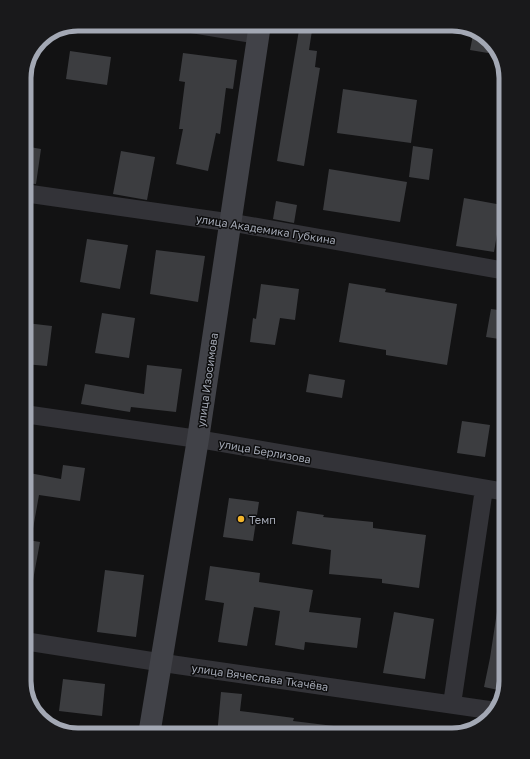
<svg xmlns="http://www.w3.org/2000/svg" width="530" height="759" viewBox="0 0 530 759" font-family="'Golos Text',sans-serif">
<rect width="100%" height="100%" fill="#121213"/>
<path fill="#3c3d40" d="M 300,24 L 313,24 L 309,50 L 317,51 L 315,67 L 320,68 L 304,166 L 277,161 Z
M 474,30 L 482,33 L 499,51 L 500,55 L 470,50 Z
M 70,51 L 111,57 L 107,85 L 66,79 Z
M 183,53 L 237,60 L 233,89 L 226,88 L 220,134 L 216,133 L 208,171 L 176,164 L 183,129 L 179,129 L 185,82 L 179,81 Z
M 343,89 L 417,100 L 411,143 L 337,133 Z
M 24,146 L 41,149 L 36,184 L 24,183 Z
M 413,146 L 433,149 L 429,180 L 409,177 Z
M 121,151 L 155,157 L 147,200 L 113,194 Z
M 329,169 L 407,182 L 400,222 L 323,210 Z
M 464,198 L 502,205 L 494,252 L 456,246 Z
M 276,201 L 297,205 L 294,223 L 273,219 Z
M 87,239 L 128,245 L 120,289 L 80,282 Z
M 156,250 L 205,256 L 198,302 L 150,294 Z
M 349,283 L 386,289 L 385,292 L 457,304 L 447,365 L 386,355 L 386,350 L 339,342 Z
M 261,284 L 299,289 L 295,320 L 280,318 L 275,345 L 250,342 L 253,318 L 256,319 Z
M 491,309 L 506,311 L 506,340 L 486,337 Z
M 102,313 L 135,318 L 129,358 L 95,353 Z
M 26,323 L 52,326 L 47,366 L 24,364 L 24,338 Z
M 147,365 L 182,369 L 176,412 L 131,407 L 130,412 L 81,404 L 85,384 L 144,394 Z
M 309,374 L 345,380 L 342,398 L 306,392 Z
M 462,421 L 490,425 L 485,457 L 457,453 Z
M 63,465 L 85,468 L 80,501 L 39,495 L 31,540 L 28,540 L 40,542 L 31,591 L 24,590 L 24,472 L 61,479 Z
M 229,498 L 259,502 L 253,541 L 223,537 Z
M 297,511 L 324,515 L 323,517 L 373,522 L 373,528 L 426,535 L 419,588 L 382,583 L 382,579 L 329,574 L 331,550 L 292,544 Z
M 210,566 L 260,573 L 259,582 L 313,590 L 309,612 L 361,618 L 357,648 L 305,642 L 304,650 L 275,645 L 280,611 L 254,607 L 247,646 L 218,642 L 224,603 L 205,600 Z
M 105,570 L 144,575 L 136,637 L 97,632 Z
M 498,605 L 506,606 L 506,681 L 503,691 L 484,687 L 490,658 Z
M 394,612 L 434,619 L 425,679 L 383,673 Z
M 63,679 L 105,684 L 102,716 L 59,711 Z
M 221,692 L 242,694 L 240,711 L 294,718 L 293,721 L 334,726 L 334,735 L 217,735 Z"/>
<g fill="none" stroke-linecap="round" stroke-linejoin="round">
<path stroke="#333338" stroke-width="18" d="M 192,24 L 258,35
M 24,193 L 240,224 L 506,271
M 24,414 L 198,439 L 506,492
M 24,641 L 177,665 L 496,711
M 452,704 L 484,489"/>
<path stroke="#414248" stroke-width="22" d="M 149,735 L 198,439 L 260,24"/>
</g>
<circle fill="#f2b42b" stroke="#0d0d0e" stroke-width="1.5" cx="241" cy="519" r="4"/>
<g text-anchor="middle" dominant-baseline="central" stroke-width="3" stroke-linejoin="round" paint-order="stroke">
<g font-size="11" fill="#a3a8b4" stroke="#0d0d0e">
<text transform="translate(266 229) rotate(9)">улица Академика Губкина</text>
<text transform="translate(207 380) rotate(-82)">улица Изосимова</text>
<text transform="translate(265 451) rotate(10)">улица Берлизова</text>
<text transform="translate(260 677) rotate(8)">улица Вячеслава Ткачёва</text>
</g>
<g font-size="11" fill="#a3a8b4" stroke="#0d0d0e" text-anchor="start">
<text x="249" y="519">Темп</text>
</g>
</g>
<path d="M0 0H530V759H0ZM78 31H452A47 47 0 0 1 499 78V681A47 47 0 0 1 452 728H78A47 47 0 0 1 31 681V78A47 47 0 0 1 78 31Z" fill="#19191b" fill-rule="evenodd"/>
<path fill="none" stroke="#a3a8b4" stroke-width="5" d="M78 31H452A47 47 0 0 1 499 78V681A47 47 0 0 1 452 728H78A47 47 0 0 1 31 681V78A47 47 0 0 1 78 31Z"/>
</svg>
